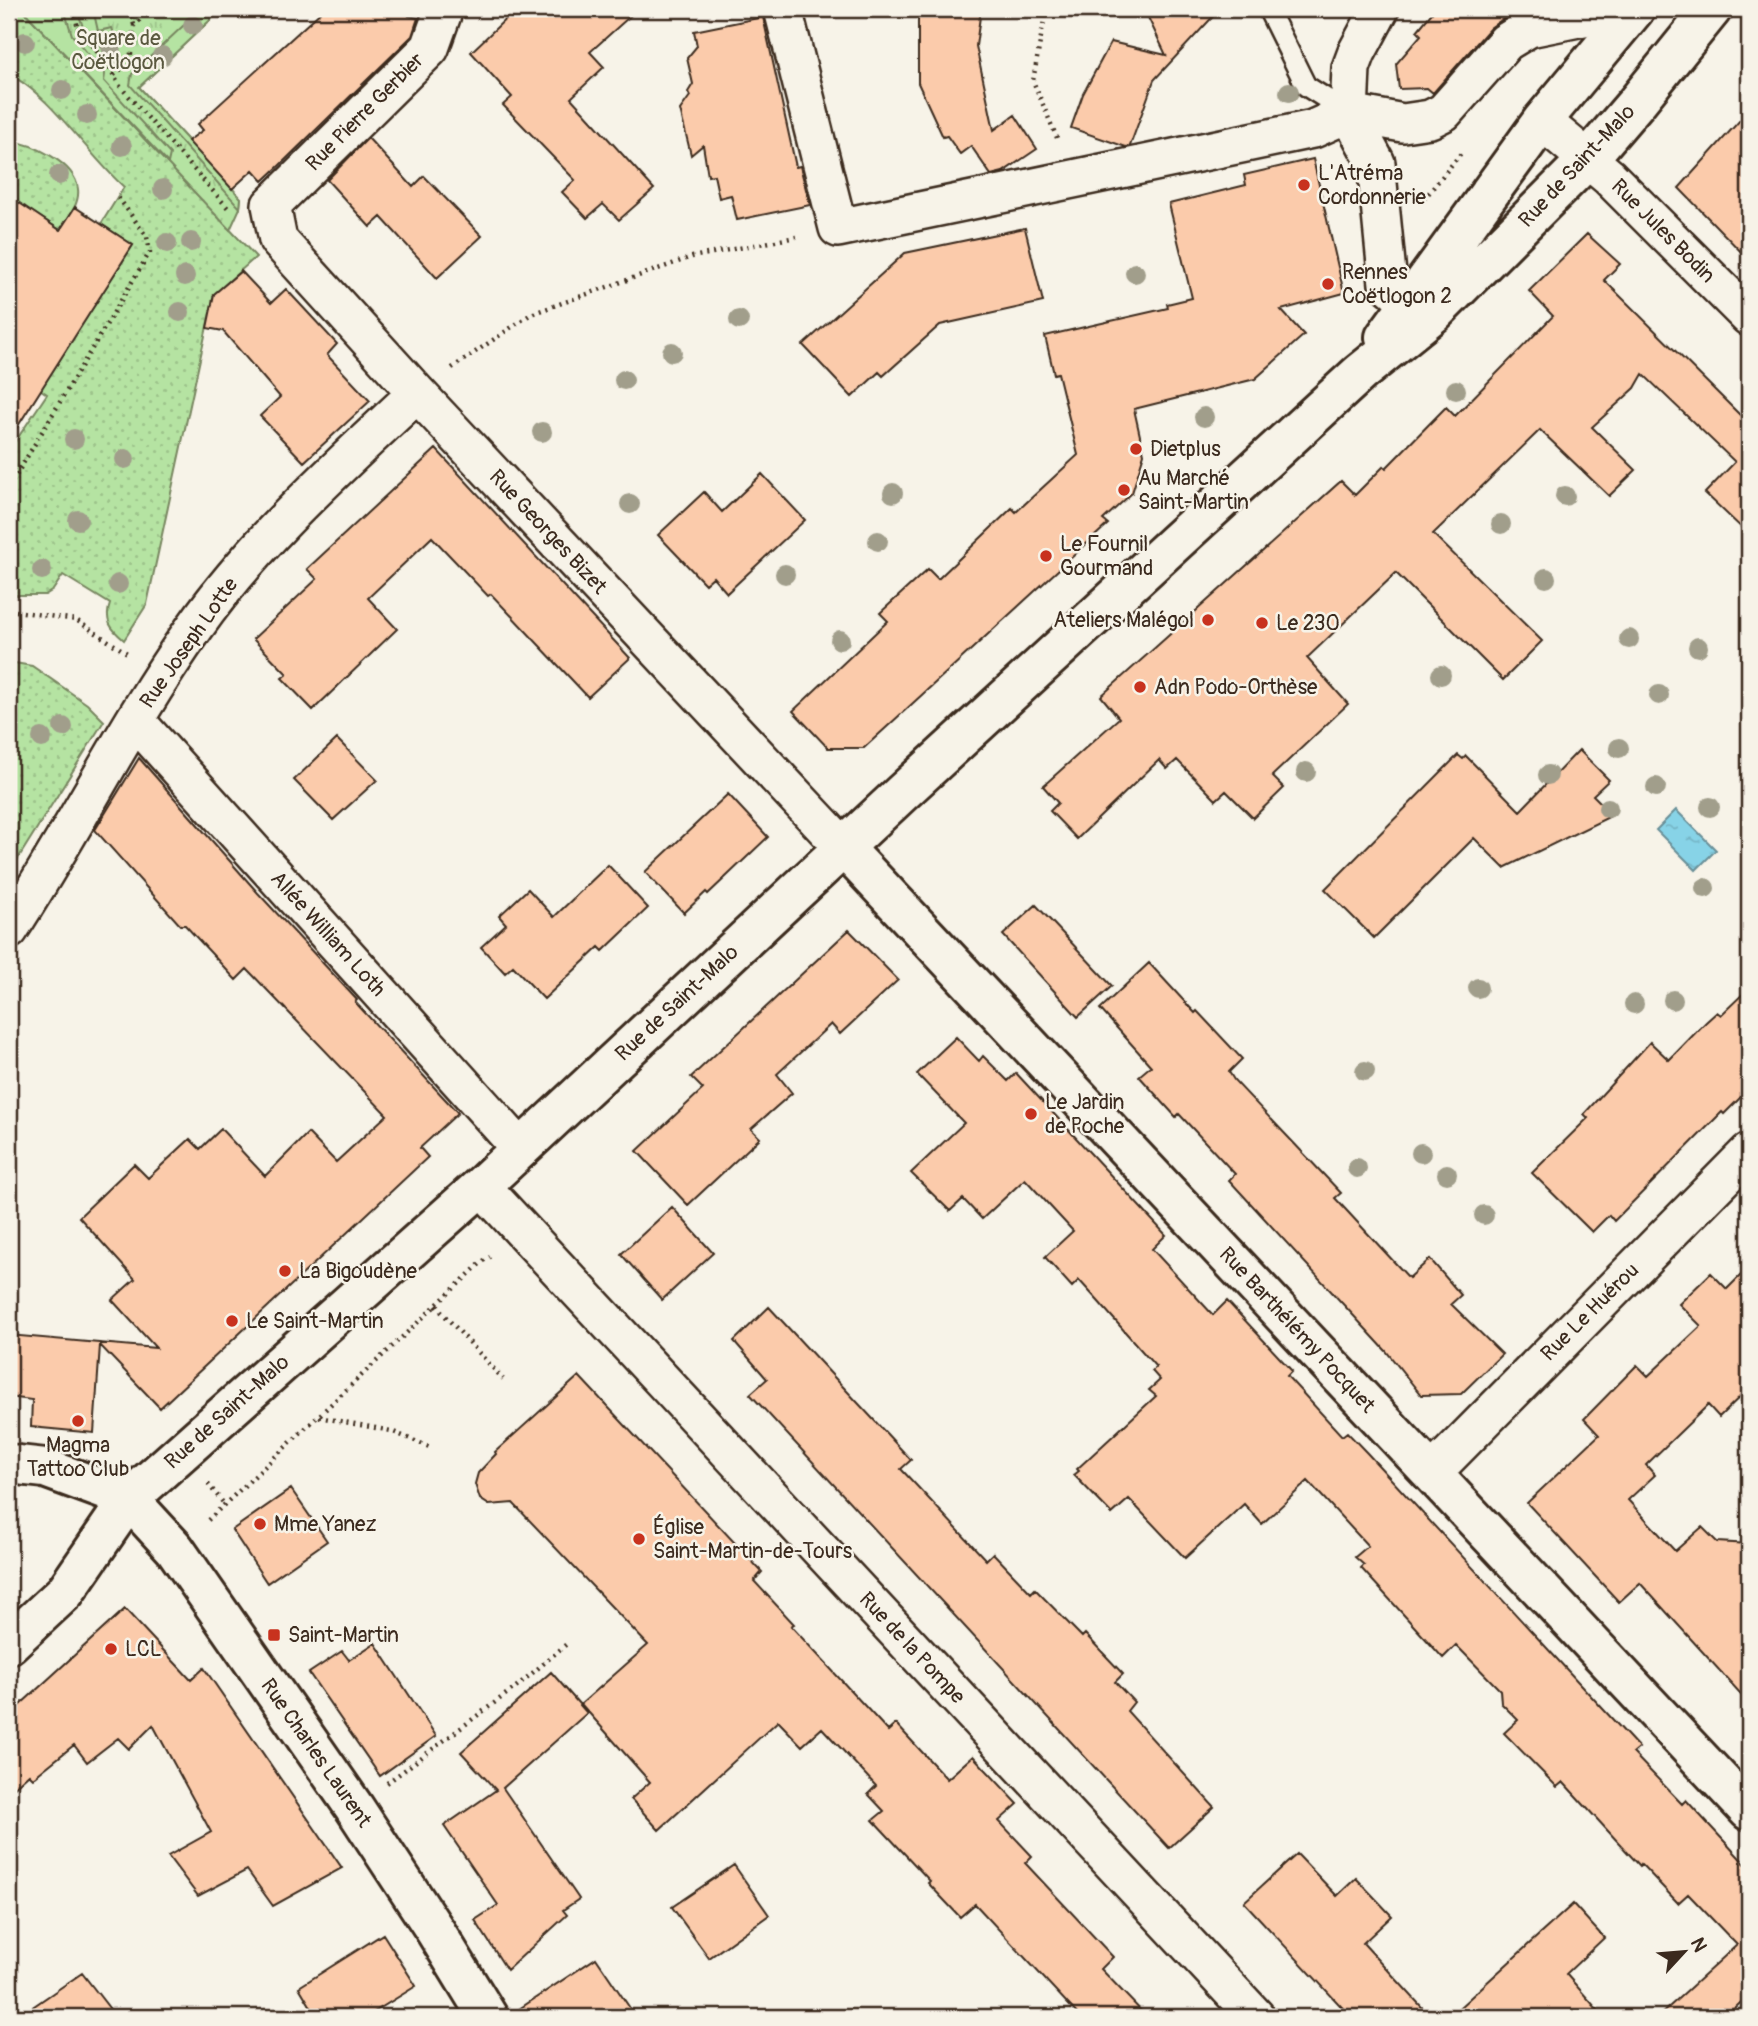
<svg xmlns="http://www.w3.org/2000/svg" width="1758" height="2026" viewBox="0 0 1758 2026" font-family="Pangolin,sans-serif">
<defs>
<pattern id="grass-dots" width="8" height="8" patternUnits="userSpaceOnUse" patternTransform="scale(1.75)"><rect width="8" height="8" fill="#b5e3a2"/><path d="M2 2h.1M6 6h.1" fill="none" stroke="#9dc38b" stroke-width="1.8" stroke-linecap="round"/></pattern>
<pattern id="park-tufts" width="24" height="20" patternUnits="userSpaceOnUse" patternTransform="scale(1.75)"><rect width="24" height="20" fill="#b5e3a2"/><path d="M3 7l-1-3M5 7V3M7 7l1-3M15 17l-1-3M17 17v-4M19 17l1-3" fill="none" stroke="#9dc38b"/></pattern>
<pattern id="water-ripples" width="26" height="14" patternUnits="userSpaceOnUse" patternTransform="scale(1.75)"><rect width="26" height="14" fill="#87d3e7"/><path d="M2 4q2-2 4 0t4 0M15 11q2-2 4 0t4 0" fill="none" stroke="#75b5c6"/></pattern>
</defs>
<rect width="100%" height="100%" fill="#f7f3e8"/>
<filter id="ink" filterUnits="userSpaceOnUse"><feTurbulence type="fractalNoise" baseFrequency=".0143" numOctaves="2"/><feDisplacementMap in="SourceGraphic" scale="14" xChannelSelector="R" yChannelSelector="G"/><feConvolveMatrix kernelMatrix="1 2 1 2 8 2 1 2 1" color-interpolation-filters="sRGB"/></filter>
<g filter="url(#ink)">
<path fill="url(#grass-dots)" stroke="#788660" stroke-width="2" d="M 9,9 L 22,9 L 256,257 L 214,294 L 147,604 L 124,640 C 111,629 104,621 110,604 L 63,575 L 53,590 L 45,595 L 9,595 L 9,446 L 11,448 L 47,394 L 31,383 L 72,340 L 133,245 L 101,224 L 124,187 C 91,158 46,90 9,75 Z
M 9,141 C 31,143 75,162 78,189 C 80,204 68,218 60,230 L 20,204 L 9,220 Z
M 9,662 L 32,666 L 87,704 L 104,721 L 9,873 Z"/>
<path fill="url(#park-tufts)" stroke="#788660" stroke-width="2" d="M 22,9 L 222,9 L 139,87 L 241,198 L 240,208 L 230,230 Z"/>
<path fill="#b5e3a2" stroke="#788660" stroke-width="2" d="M 22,9 L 64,9 L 72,35 L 105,74 L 104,81 L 170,154 L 168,163 Z
M 77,9 L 93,9 L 98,31 L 112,28 L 122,60 L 117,64 L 83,27 Z
M 201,9 L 222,9 L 139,87 L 241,198 L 240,208 L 130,85 L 132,74 Z"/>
<path fill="url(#water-ripples)" stroke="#698f97" stroke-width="2" d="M 1676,810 L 1716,850 L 1696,870 L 1656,830 Z"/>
<path fill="#fbcbab" stroke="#3b2a1e" stroke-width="2" d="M 324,9 L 412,9 L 409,16 L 418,18 L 412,36 L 279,166 L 263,181 L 253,170 L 232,189 L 188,141 L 203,130 L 198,124 Z
M 516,9 L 638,9 L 590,52 L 604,67 L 571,98 L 654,189 L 619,220 L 603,204 L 587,218 L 562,192 L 575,180 L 503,105 L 512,97 L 471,52 Z
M 918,9 L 981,9 L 976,46 L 994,130 L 1015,115 L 1037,149 L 1003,172 L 991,175 L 971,146 L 960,154 L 947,136 L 943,137 L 918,83 Z
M 1144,9 L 1220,9 L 1154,80 L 1130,146 L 1126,147 L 1071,128 L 1083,94 L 1111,42 L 1166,55 Z
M 1435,9 L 1517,9 L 1490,28 L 1433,93 L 1427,88 L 1399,89 L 1396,64 L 1421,35 L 1417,31 Z
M 763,17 L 796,167 L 800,166 L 810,205 L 737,220 L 731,195 L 719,198 L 714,175 L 708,176 L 703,145 L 691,155 L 680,110 L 690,96 L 688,92 L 693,84 L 687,58 L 697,46 L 694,31 Z
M 1749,110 L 1749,260 L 1679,188 Z
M 368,138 L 413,187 L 424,176 L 482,236 L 437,278 L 381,217 L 370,227 L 327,180 Z
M 1313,159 L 1344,293 L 1281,310 L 1304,335 L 1255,379 L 1134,409 L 1144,454 L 1132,493 L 1103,520 L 1108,524 L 864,748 L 828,748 L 793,711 L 888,621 L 880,613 L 928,569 L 938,579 L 1012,508 L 1016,512 L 1078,455 L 1058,373 L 1054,374 L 1045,336 L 1168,308 L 1167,304 L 1192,298 L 1169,204 L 1246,185 L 1244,175 Z
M 9,196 L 60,230 L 75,207 L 133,245 L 9,440 Z
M 1025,228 L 1043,302 L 940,325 L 883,376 L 879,372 L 852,397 L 803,345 L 905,253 Z
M 1587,234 L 1620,264 L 1604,280 L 1749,424 L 1749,535 L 1705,493 L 1735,462 L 1643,374 L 1635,388 L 1592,427 L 1636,470 L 1609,496 L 1540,430 L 1433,534 L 1542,641 L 1503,680 L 1396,573 L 1307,658 L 1348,704 L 1272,776 L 1284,788 L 1253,818 L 1226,791 L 1216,800 L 1177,760 L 1167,769 L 1159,760 L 1077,839 L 1050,811 L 1058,803 L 1043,786 L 1119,718 L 1101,696 L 1341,481 L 1355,495 L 1384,466 L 1386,468 L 1446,407 L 1455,416 L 1553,316 L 1529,291 Z
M 241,271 L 271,303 L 286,289 L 337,344 L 327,355 L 370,401 L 304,462 L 260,416 L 280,397 L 223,331 L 207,328 L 214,294 Z
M 436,449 L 630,658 L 588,697 L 491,594 L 488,596 L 432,537 L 368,598 L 397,629 L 313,710 L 282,678 L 287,674 L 253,639 L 317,579 L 307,569 Z
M 762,474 L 805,520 L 727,593 L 713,577 L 705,584 L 658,535 L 704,492 L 722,512 Z
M 337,739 L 377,780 L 333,820 L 294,780 Z
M 1579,750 L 1609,780 L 1593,795 L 1613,815 L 1504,868 L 1474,838 L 1374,938 L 1325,889 L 1458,755 L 1463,759 L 1466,756 L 1520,811 Z
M 139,758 L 258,893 L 357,1000 L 355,1002 L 458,1113 L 420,1148 L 428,1157 L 160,1408 L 100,1345 L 94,1433 L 31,1427 L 32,1400 L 9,1397 L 9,1335 L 156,1348 L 112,1300 L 135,1279 L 79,1217 L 134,1164 L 148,1178 L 190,1139 L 200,1149 L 221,1129 L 265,1176 L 308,1133 L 336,1162 L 387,1115 L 247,969 L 236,980 L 185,925 L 180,925 L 95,830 Z
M 728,794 L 768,837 L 708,894 L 706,892 L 684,913 L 645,872 Z
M 608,865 L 648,908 L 603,951 L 599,947 L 544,999 L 513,966 L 505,973 L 481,947 L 506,924 L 499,916 L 528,889 L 554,917 Z
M 1036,905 L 1112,986 L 1078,1017 L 1003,935 Z
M 849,930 L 898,980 L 840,1034 L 831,1024 L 777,1074 L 792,1093 L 751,1129 L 760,1138 L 688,1205 L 637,1151 L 703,1089 L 691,1077 Z
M 1149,963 L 1195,1013 L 1197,1011 L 1242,1059 L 1229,1072 L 1234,1080 L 1341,1193 L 1335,1198 L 1409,1278 L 1430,1259 L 1461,1295 L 1451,1304 L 1502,1354 L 1461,1394 L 1421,1395 L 1386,1351 L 1229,1180 L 1235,1174 L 1179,1114 L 1176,1117 L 1139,1076 L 1151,1066 L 1100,1009 Z
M 1749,988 L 1749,1089 L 1724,1114 L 1722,1112 L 1614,1221 L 1609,1215 L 1592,1232 L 1532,1173 L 1588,1118 L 1584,1114 L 1650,1042 L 1669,1060 L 1706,1022 L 1717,1012 L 1721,1015 Z
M 956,1037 L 979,1061 L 983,1056 L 1008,1081 L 1016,1073 L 1166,1235 L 1152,1249 L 1213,1315 L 1227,1301 L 1292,1371 L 1287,1376 L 1342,1436 L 1347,1432 L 1367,1453 L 1639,1748 L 1633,1753 L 1682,1804 L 1686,1800 L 1749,1868 L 1749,1995 L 1725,2017 L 1658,2017 L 1737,1945 L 1688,1894 L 1678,1903 L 1641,1864 L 1640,1866 L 1563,1782 L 1557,1787 L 1504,1733 L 1518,1720 L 1501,1703 L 1500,1690 L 1456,1645 L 1443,1658 L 1361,1568 L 1364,1565 L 1355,1557 L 1368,1546 L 1308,1481 L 1262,1524 L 1244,1504 L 1185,1558 L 1129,1499 L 1112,1514 L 1074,1475 L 1079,1471 L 1077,1469 L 1156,1396 L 1149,1390 L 1160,1380 L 1152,1371 L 1156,1367 L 1098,1301 L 1079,1280 L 1072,1287 L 1045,1257 L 1073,1231 L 1025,1179 L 982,1219 L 963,1199 L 950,1211 L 911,1173 L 964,1123 L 917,1074 Z
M 672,1207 L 713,1253 L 662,1300 L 621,1254 Z
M 1749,1267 L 1749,1388 L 1719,1417 L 1708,1405 L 1646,1465 L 1655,1475 L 1628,1500 L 1675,1551 L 1702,1527 L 1717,1542 L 1749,1544 L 1749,1703 L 1640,1583 L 1619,1602 L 1527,1503 L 1599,1435 L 1584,1419 L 1637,1365 L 1648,1376 L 1701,1326 L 1679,1304 L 1711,1273 L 1727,1289 Z
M 769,1307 L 911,1460 L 901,1469 L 986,1560 L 993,1553 L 1031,1593 L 1035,1589 L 1082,1637 L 1085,1634 L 1123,1674 L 1115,1682 L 1134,1702 L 1127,1711 L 1214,1807 L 1169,1848 L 750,1394 L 767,1379 L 734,1341 Z
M 579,1376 L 762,1572 L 754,1581 L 794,1624 L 791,1626 L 888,1731 L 896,1724 L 947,1779 L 973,1756 L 1018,1804 L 999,1821 L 1032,1856 L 1025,1863 L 1113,1957 L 1101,1969 L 1147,2017 L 1080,2017 L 975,1904 L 960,1917 L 928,1883 L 930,1881 L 873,1820 L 884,1811 L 868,1794 L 876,1786 L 822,1728 L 802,1746 L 778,1721 L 659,1830 L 631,1799 L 650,1782 L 581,1704 L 648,1645 L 513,1503 L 489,1505 L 480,1499 L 475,1484 L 478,1473 L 496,1454 L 495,1452 Z
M 291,1489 L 327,1541 L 267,1583 L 232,1530 Z
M 125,1609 L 191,1680 L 204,1668 L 342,1868 L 273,1906 L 247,1870 L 198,1896 L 168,1856 L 211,1832 L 153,1725 L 129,1749 L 118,1738 L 87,1762 L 74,1745 L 33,1778 L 29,1774 L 9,1792 L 9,1715 Z
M 375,1643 L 436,1736 L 380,1776 L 309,1673 L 342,1651 L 349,1660 Z
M 551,1672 L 587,1713 L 503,1788 L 579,1899 L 563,1910 L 567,1915 L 507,1970 L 475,1920 L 498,1905 L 444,1826 L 496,1790 L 461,1752 Z
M 1297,1854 L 1337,1896 L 1356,1878 L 1392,1916 L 1363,1943 L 1431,2017 L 1351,2017 L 1244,1902 Z
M 734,1865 L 769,1915 L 709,1958 L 672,1907 Z
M 1573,1904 L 1604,1938 L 1566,1974 L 1604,2017 L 1449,2017 Z
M 383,1934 L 416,1986 L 366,2017 L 317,2017 L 299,1987 Z
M 596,1958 L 636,2017 L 510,2017 L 510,2015 Z
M 82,1973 L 116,2017 L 18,2017 Z"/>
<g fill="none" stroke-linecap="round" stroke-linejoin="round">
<defs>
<path id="lane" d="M 1268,9 L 1306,86 L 1349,113"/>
<path id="street" d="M 444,9 L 430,48 L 271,205 L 278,240 L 417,393 L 844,848
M 783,9 L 838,228 L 1313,129 L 1349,113 L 1403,123 L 1430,119 L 1444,112 L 1506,42 L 1529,28 L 1623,9
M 1349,113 L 1376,163 L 1388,284 L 1409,302 L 1433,314
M 1349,113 L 1351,68 L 1357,52 L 1380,9
M 1542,121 L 1609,177 L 1749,317
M 135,720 L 520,1148
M 9,930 C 74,831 126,724 195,627 C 257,539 339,467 417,393
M 481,1186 L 1256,2017
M 1432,1473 L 1749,1152"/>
<path id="secondary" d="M 844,848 L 1749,1811
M 9,1464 L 45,1468 L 129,1499 L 175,1549 L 354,1807 L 436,1932 L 488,2017"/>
<path id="primary" d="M 1385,337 L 1542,121 L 1635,9
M 9,1644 L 65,1592 L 129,1499 L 481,1186 L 903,792 L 1360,373 L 1433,314 L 1588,159 L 1636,103 L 1712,9"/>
</defs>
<use href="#lane" stroke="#3b2a1e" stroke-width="24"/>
<use href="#street" stroke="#3b2a1e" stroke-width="42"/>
<use href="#secondary" stroke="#3b2a1e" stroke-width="44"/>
<use href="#primary" stroke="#3b2a1e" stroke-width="44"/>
<path stroke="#3b2a1e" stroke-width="4.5" stroke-dasharray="2 5" stroke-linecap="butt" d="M 73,9 L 79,31 L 107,63 L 119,85 L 228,208
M 130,9 L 134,25
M 1046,9 L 1033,81 L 1057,138
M 114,75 L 130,62 L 134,26 L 151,9
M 1424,199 L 1462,152
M 452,368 L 531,314 L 692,257 L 796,237
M 9,487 L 150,252 L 147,237 L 118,197
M 9,610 L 76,620 L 127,653
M 436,1306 L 503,1379
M 319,1417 L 391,1431 L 432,1448
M 208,1484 L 225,1505
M 208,1520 L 483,1261 L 490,1257
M 387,1783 L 517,1686 L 569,1642"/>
<use href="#lane" stroke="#f7f3e8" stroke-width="19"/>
<use href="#street" stroke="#f7f3e8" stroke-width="37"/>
<use href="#secondary" stroke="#f7f3e8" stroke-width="38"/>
<use href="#primary" stroke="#f7f3e8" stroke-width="38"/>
</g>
<g fill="#a19e8b">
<circle cx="193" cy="25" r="10"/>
<circle cx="25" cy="42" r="10"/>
<circle cx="111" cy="47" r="10"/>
<circle cx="162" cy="56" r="10"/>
<circle cx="62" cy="90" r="10"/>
<circle cx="1289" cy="92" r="10"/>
<circle cx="87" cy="115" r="10"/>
<circle cx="122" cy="146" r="10"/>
<circle cx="59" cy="175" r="10"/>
<circle cx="163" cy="189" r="10"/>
<circle cx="191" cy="242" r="10"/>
<circle cx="167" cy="243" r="10"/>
<circle cx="1135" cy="273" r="10"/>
<circle cx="185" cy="276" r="10"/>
<circle cx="180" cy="312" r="10"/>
<circle cx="739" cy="320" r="10"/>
<circle cx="672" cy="352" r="10"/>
<circle cx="624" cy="380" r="10"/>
<circle cx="1456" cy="390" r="10"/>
<circle cx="1204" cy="417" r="10"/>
<circle cx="542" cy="432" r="10"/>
<circle cx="74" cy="439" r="10"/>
<circle cx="125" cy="459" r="10"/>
<circle cx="893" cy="493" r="10"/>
<circle cx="1565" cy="496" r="10"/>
<circle cx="630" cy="504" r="10"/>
<circle cx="78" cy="520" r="10"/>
<circle cx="1501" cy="524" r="10"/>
<circle cx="878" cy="541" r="10"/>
<circle cx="42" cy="570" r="10"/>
<circle cx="785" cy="574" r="10"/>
<circle cx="1546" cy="578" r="10"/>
<circle cx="118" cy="584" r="10"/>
<circle cx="1629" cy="639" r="10"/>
<circle cx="840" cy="640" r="10"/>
<circle cx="1698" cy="647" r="10"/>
<circle cx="1441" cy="675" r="10"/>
<circle cx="1659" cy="695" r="10"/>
<circle cx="63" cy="727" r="10"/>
<circle cx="42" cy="738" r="10"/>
<circle cx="1619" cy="748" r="10"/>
<circle cx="1306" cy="772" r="10"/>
<circle cx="1548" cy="775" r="10"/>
<circle cx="1656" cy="787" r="10"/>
<circle cx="1710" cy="807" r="10"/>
<circle cx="1608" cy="808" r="10"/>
<circle cx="1705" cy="888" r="10"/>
<circle cx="1478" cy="988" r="10"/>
<circle cx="1673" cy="1000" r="10"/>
<circle cx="1634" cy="1004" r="10"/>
<circle cx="1365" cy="1071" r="10"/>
<circle cx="1421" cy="1153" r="10"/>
<circle cx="1357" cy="1168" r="10"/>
<circle cx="1447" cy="1174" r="10"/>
<circle cx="1484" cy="1215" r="10"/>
</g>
</g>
<g fill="#c8321e" stroke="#f7f3e8" stroke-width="2.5">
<circle cx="1304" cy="185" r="7"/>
<circle cx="1328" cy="284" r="7"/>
<circle cx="1136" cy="449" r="7"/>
<circle cx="1124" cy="490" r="7"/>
<circle cx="1046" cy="556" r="7"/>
<circle cx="1208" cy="620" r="7"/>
<circle cx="1262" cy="623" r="7"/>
<circle cx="1140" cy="687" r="7"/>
<circle cx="1031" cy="1114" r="7"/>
<circle cx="285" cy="1271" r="7"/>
<circle cx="232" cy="1321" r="7"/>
<circle cx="78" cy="1421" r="7"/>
<circle cx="260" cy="1524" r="7"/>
<circle cx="639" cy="1539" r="7"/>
<rect x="267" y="1628" width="14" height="14" rx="3.5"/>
<circle cx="111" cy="1649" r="7"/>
</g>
<g text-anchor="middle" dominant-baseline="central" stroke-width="5" stroke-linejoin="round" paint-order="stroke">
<g font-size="21" fill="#5a583f" stroke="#f7f3e8">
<text x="118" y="38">Square de<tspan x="118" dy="24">Coëtlogon</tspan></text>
</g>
<g font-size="21" fill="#3b2a1e" stroke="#f7f3e8">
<text transform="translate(365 112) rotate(-45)">Rue Pierre Gerbier</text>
<text transform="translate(1577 166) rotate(-47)">Rue de Saint-Malo</text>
<text transform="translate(1663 231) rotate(45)">Rue Jules Bodin</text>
<text transform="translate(548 532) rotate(47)">Rue Georges Bizet</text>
<text transform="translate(189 643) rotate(-55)">Rue Joseph Lotte</text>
<text transform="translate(328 934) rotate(48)">Allée William Loth</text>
<text transform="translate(677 1003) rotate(-43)">Rue de Saint-Malo</text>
<text transform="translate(1590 1312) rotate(-45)">Rue Le Huérou</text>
<text transform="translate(1297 1330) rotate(47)">Rue Barthélémy Pocquet</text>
<text transform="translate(227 1412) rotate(-42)">Rue de Saint-Malo</text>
<text transform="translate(912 1648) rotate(47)">Rue de la Pompe</text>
<text transform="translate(316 1753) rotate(55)">Rue Charles Laurent</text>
</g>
<g font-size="21" fill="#3b2a1e" stroke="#f7f3e8" text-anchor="start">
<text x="1318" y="173">L'Atréma<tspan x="1318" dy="24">Cordonnerie</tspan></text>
<text x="1342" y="272">Rennes<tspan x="1342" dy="24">Coëtlogon 2</tspan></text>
<text x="1150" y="449">Dietplus</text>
<text x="1138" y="478">Au Marché<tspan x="1138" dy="24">Saint-Martin</tspan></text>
<text x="1060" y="544">Le Fournil<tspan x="1060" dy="24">Gourmand</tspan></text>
<text x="1194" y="620" text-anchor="end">Ateliers Malégol</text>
<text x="1276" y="623">Le 230</text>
<text x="1154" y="687">Adn Podo-Orthèse</text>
<text x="1045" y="1102">Le Jardin<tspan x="1045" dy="24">de Poche</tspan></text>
<text x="299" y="1271">La Bigoudène</text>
<text x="246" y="1321">Le Saint-Martin</text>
<text x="78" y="1445" text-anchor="middle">Magma<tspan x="78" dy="24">Tattoo Club</tspan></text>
<text x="274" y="1524">Mme Yanez</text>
<text x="653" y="1527">Église<tspan x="653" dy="24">Saint-Martin-de-Tours</tspan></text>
<text x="288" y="1635">Saint-Martin</text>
<text x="125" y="1649">LCL</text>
</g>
</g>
<rect width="1758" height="2026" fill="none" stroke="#f7f3e8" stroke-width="35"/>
<rect x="18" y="18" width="1723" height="1991" fill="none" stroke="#3b2a1e" stroke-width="2.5" filter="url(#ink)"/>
<g transform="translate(1684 1952) rotate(64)" stroke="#f7f3e8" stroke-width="5" paint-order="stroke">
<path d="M0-5L12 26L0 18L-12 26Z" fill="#3b2a1e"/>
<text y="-10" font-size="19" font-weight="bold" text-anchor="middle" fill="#3b2a1e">N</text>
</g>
</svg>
